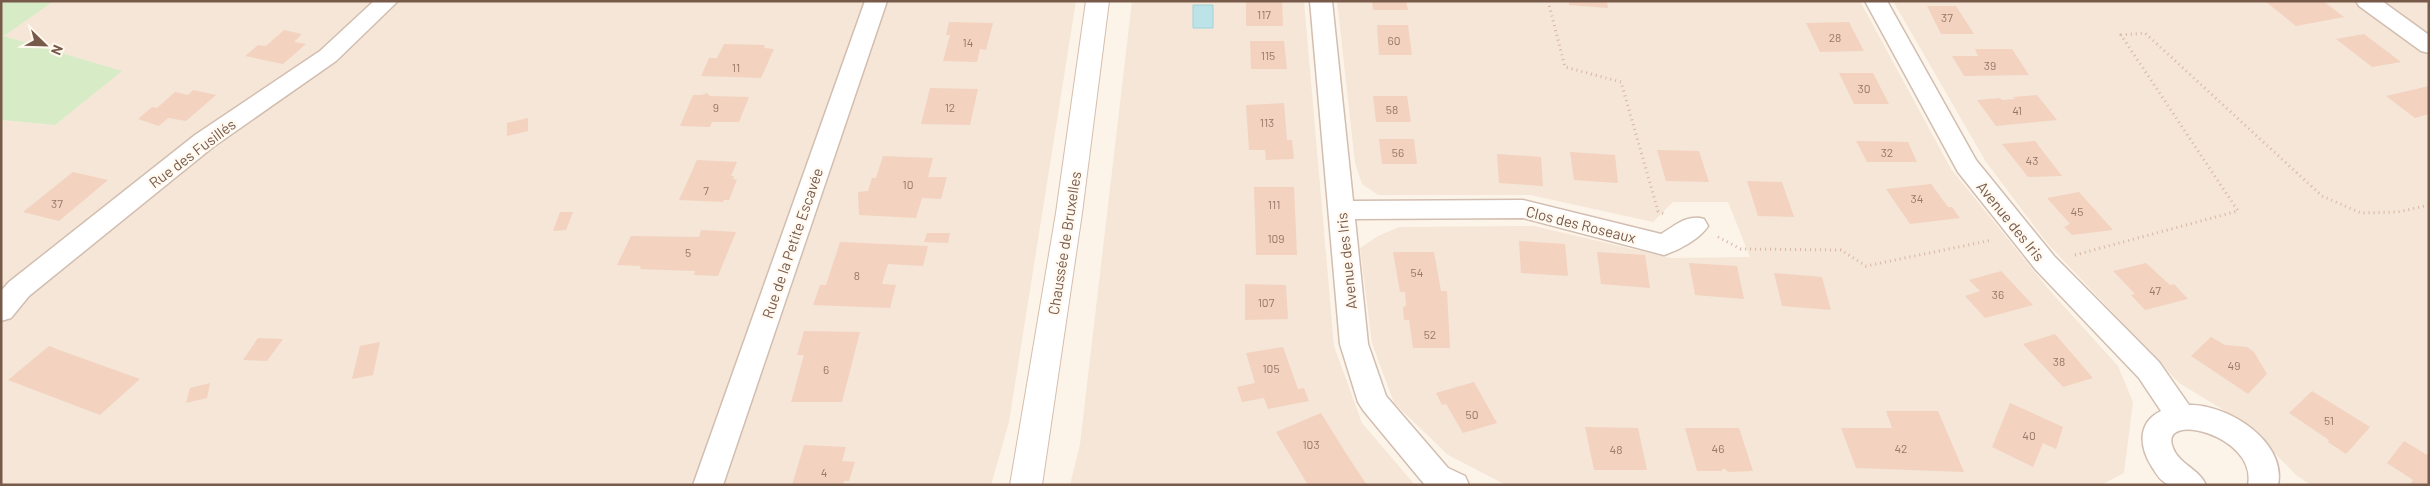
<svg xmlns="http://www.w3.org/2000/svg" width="2430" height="486" viewBox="0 0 2430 486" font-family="Barlow,sans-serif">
<rect width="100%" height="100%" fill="#fdf4e9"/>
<path fill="#f5e6d7" d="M 54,1 L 1076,1 L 1009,422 L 991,485 L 1,485 L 1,120 L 55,125 L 121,71 L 4,36 Z
M 1132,1 L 1304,1 L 1334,346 L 1362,423 L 1415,485 L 1070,485 L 1080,444 Z
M 1337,1 L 1860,1 L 1951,169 L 2051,292 L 2118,366 L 2133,402 L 2124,473 L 2101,485 L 1506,485 L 1448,455 L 1394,403 L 1372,343 L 1360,248 L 1378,236 L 1399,227 L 1534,226 L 1671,258 L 1750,257 L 1728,202 L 1673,202 L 1653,222 L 1530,195 L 1378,195 L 1362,184 L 1355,163 Z
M 1893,1 L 2355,1 L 2429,55 L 2429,485 L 2311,485 L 2296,475 L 2264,442 L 2222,409 L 2179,383 L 2047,243 L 1986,162 Z
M 2383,1 L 2429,1 L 2429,34 Z"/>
<path fill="#d7ebc6" d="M 1,1 L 54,1 L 4,36 L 122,71 L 55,125 L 1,120 Z"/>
<path fill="#bce3e7" stroke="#a2d3d9" d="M 1193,5 L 1213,5 L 1213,28 L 1193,28 Z"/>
<path fill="#f3d2c0" d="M 1246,1 L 1282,1 L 1283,26 L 1246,26 Z
M 1372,1 L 1406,1 L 1408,10 L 1373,10 Z
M 1569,1 L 1607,1 L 1608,8 L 1569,5 Z
M 2271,1 L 2323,1 L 2344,17 L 2296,26 L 2266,2 Z
M 1927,6 L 1956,6 L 1974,34 L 1941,34 Z
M 949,22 L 993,23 L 986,50 L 980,49 L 977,62 L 943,61 L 950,35 L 946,35 Z
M 1849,22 L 1864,51 L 1820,52 L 1806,23 Z
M 1377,25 L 1408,25 L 1412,55 L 1379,55 Z
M 284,30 L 302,34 L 294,42 L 306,44 L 283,64 L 245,56 L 258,45 L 266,46 Z
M 2364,34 L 2401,62 L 2372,67 L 2336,39 Z
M 1250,41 L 1284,41 L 1287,69 L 1251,69 Z
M 724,44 L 765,45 L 764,48 L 774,49 L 761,78 L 701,76 L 709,58 L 717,58 Z
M 1975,49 L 2012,49 L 2029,75 L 1964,76 L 1952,56 L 1978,56 Z
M 1839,73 L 1873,73 L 1889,104 L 1854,104 Z
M 2429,86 L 2429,114 L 2415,118 L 2386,96 Z
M 930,88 L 978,89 L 970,125 L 921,124 Z
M 193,90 L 216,95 L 186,121 L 168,118 L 159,126 L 138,119 L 152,107 L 157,108 L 175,92 L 188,95 Z
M 707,93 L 710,96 L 749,97 L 739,122 L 712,122 L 710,127 L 680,126 L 693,95 L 702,95 Z
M 2037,95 L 2057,120 L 1996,126 L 1977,100 L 2000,98 L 2002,100 L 2015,99 L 2013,97 Z
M 1373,96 L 1407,96 L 1411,122 L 1376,122 Z
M 1284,103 L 1287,140 L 1292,140 L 1294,159 L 1266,160 L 1265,150 L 1249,150 L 1246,105 Z
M 528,118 L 528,131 L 507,136 L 507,123 Z
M 1379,139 L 1414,139 L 1417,164 L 1382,164 Z
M 1856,141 L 1908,142 L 1917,162 L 1867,162 Z
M 2035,141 L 2062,176 L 2028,177 L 2002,144 Z
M 1657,150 L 1699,151 L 1709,182 L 1666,181 Z
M 1570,152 L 1615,155 L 1618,183 L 1574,180 Z
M 1497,154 L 1541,157 L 1543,186 L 1499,183 Z
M 883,156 L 933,158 L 928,177 L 947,177 L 941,199 L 922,198 L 916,218 L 859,215 L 858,192 L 868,191 L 872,178 L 876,178 Z
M 697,160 L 737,162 L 731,176 L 734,176 L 733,179 L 737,180 L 729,200 L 724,200 L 723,202 L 679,200 Z
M 73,172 L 108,180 L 59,221 L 23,212 Z
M 1747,181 L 1782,182 L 1794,217 L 1758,216 Z
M 1931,184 L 1948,207 L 1952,207 L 1960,218 L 1910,224 L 1886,189 Z
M 1254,187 L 1294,187 L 1297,255 L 1256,255 Z
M 2079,192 L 2113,230 L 2072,235 L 2064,227 L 2070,224 L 2047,198 Z
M 560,212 L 573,212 L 566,230 L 553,231 Z
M 701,230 L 736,232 L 718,276 L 694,275 L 695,271 L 640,269 L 641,266 L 617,265 L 631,236 L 699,237 Z
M 927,233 L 950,233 L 948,243 L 924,242 Z
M 1519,241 L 1565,244 L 1568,276 L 1521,273 Z
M 840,242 L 928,246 L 923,266 L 888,264 L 882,284 L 896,285 L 890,308 L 813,305 L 820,285 L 826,285 Z
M 1393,252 L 1434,252 L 1441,291 L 1447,291 L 1450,348 L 1413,348 L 1409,320 L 1404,320 L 1403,307 L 1406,306 L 1405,292 L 1400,292 Z
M 1597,252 L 1645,255 L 1650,288 L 1601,284 Z
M 1689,263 L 1737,266 L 1744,299 L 1695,295 Z
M 2146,263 L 2170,285 L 2174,284 L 2188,299 L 2145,310 L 2131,295 L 2135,294 L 2113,271 Z
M 2001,271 L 2033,305 L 1985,318 L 1965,296 L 1980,291 L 1969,280 Z
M 1774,273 L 1822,277 L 1831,310 L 1782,306 Z
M 1245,284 L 1286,285 L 1288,319 L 1245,320 Z
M 804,331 L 860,332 L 842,402 L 791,402 L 804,355 L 797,355 Z
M 2055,334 L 2093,378 L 2063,387 L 2023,344 Z
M 2211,337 L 2225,345 L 2247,347 L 2254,352 L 2267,374 L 2248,394 L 2191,356 Z
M 258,338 L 283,339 L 267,361 L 243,360 Z
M 380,342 L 373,375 L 352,379 L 360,346 Z
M 49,346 L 62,351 L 140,379 L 100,415 L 8,380 Z
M 1283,347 L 1298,389 L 1304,388 L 1309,401 L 1268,409 L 1264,398 L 1242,402 L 1237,387 L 1255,383 L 1246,353 Z
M 1474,382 L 1497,423 L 1463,433 L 1446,404 L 1442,405 L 1436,393 Z
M 210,383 L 207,398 L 186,403 L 190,388 Z
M 2312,391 L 2370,427 L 2346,454 L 2328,442 L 2329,440 L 2289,413 Z
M 2010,403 L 2063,427 L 2056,449 L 2043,443 L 2033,467 L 1992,447 Z
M 1886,411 L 1938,411 L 1964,472 L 1856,468 L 1841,428 L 1892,428 Z
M 1321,413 L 1347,455 L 1367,485 L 1308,485 L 1276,432 Z
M 1585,427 L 1638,428 L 1647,470 L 1594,470 Z
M 1685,428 L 1739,428 L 1753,471 L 1728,472 L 1724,468 L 1721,471 L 1697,471 Z
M 2404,441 L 2429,456 L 2429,485 L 2410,485 L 2413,480 L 2387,463 Z
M 804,445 L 846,447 L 842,461 L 855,462 L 849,481 L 844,481 L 843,485 L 792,485 Z"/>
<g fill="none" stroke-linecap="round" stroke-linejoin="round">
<defs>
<path id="street" d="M 374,1 L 398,1 L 336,61 L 213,147 L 29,296 L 11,318 L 1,321 L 1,291 L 9,282 L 195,135 L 320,51 Z
M 865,1 L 887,1 L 723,485 L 693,485 Z
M 1310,1 L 1332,1 L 1353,201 L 1523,200 L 1661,234 C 1675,226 1687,214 1704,219 L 1708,226 C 1700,239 1679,250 1664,255 L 1523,218 L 1355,219 L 1368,344 L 1386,396 L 1448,468 L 1465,476 L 1469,485 L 1425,485 L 1363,410 L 1358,402 L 1340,344 Z
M 1865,1 L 1887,1 L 1976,160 L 2054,256 L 2159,362 L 2189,405 C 2227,404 2287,441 2278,485 L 2248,485 C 2258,435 2157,410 2173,448 C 2179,464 2199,469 2206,485 C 2196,485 2177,486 2168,484 C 2160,481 2156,473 2152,467 C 2140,448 2136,423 2161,411 L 2139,378 L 2036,270 L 1958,172 Z
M 2356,1 L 2382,1 L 2429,35 L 2429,53 L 2421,51 L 2359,6 Z"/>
<path id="secondary" d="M 1086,1 L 1109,1 L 1082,213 L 1042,485 L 1010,485 L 1056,213 Z"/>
</defs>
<use href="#street" stroke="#d2beb0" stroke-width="3"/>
<use href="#secondary" stroke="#d5bead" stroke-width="2"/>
<path stroke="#d8b6a2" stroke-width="3" stroke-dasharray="1 4" stroke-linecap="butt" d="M 1548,1 L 1565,67 L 1621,82 L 1658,211 L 1664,214
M 1718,237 L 1741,249 L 1841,250 L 1866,266 L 1992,240
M 2075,255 L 2238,211 L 2121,35 L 2145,33 L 2322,196 L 2361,213 L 2398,212 L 2429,205"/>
<use href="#street" fill="#fff" fill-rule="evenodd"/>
<use href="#secondary" fill="#fff" fill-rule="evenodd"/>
</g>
<g text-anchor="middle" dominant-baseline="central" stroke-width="4.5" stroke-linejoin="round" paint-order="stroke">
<g font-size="12" fill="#977868">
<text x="1264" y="14">117</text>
<text x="1947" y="17">37</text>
<text x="1835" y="37">28</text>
<text x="1394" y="40">60</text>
<text x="968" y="42">14</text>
<text x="1268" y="55">115</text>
<text x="1990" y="65">39</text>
<text x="736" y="67">11</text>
<text x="1864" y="88">30</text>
<text x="716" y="107">9</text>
<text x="950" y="107">12</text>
<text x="1392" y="109">58</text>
<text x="2017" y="110">41</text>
<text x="1267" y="122">113</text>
<text x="1398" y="152">56</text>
<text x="1887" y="152">32</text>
<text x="2032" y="160">43</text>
<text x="908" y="184">10</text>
<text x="706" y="190">7</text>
<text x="1917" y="198">34</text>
<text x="57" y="203">37</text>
<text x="1274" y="204">111</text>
<text x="2077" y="211">45</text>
<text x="1276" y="238">109</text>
<text x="688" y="252">5</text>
<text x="1417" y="272">54</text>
<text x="857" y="275">8</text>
<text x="2155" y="290">47</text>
<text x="1998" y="294">36</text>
<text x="1266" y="302">107</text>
<text x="1430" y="334">52</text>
<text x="2059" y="361">38</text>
<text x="2234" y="365">49</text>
<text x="1271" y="368">105</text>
<text x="826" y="369">6</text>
<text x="1472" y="414">50</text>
<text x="2329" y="420">51</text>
<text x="2029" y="435">40</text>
<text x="1311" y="444">103</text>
<text x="1718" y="448">46</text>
<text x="1901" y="448">42</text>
<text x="1616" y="449">48</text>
<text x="824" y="472">4</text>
</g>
<g font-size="15" fill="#785a4b" stroke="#fff9f0">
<text transform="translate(192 153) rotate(-37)">Rue des Fusillés</text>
<text transform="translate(2011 221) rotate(51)">Avenue des Iris</text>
<text transform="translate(1581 224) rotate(14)">Clos des Roseaux</text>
<text transform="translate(792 243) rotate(-71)">Rue de la Petite Escavée</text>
<text transform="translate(1064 243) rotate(-81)">Chaussée de Bruxelles</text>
<text transform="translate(1346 261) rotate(-96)">Avenue des Iris</text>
</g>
</g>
<rect width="2430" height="486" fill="none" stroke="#785a4b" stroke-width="5"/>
<g transform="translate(45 45) rotate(113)" stroke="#fff9f0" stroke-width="4" paint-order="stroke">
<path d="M0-4L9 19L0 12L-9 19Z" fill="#785a4b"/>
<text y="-8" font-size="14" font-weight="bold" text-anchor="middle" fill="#785a4b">N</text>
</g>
</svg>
